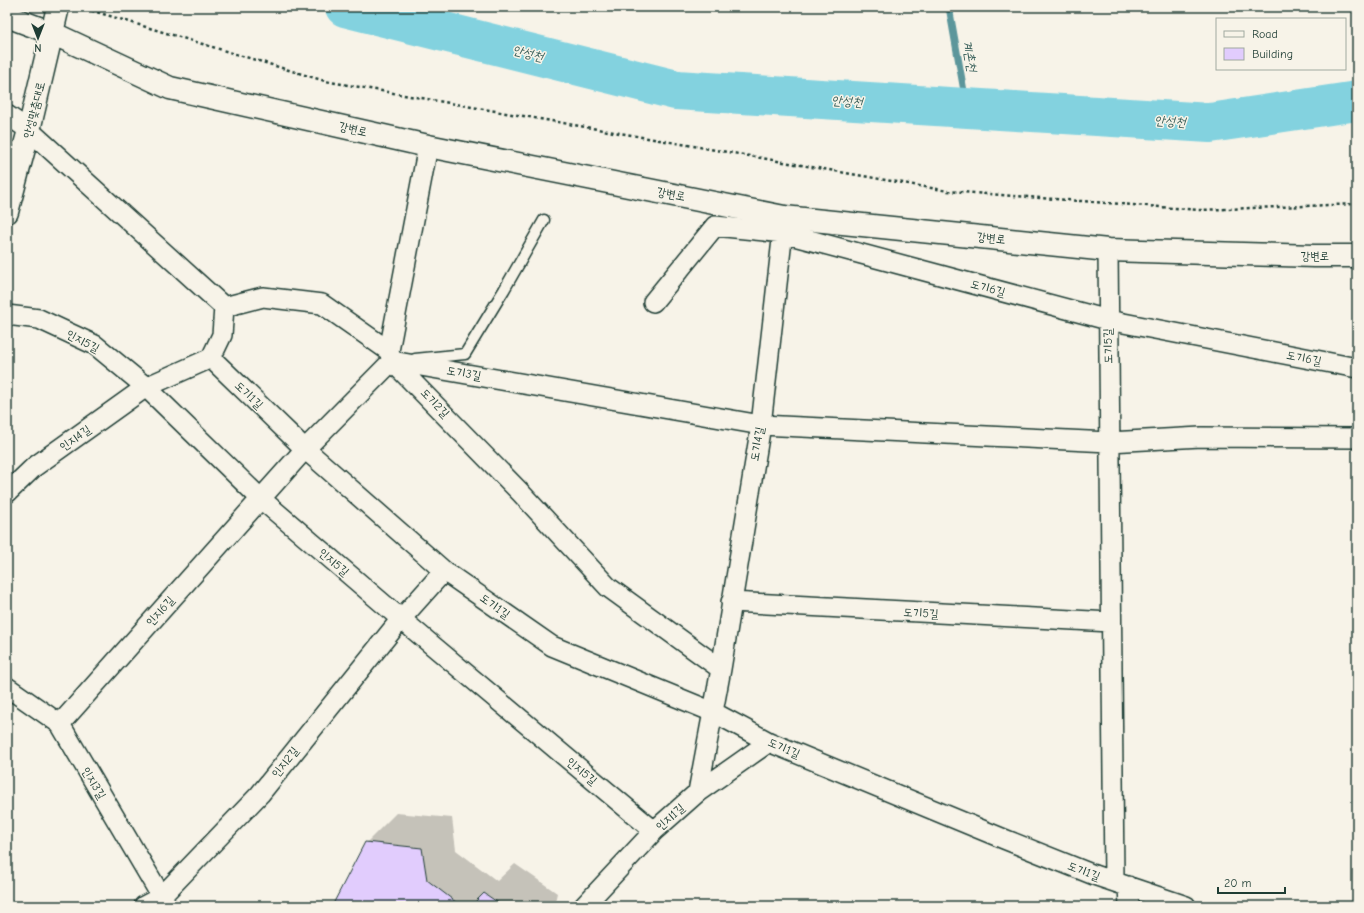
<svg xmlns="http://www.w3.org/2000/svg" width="1364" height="913" viewBox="0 0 1364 913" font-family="'Comic Neue','Poor Story',sans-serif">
<rect width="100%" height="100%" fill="#f7f3e8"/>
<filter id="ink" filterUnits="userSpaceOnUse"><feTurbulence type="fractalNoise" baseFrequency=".025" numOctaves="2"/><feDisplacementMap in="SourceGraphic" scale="8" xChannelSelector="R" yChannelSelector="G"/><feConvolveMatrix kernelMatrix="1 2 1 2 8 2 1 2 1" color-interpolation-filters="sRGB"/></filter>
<g filter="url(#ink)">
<path fill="#0003" d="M 396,813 L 452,818 L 456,850 L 497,881 L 515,864 L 557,893 L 554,906 L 334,906 L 366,843 Z"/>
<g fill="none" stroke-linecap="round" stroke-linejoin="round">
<path stroke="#5b969b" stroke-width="7" d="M 949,7 L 967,108"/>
<path stroke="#83d2df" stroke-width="40" d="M 345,7 L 676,90 L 1210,123 L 1357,101"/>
</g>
<path fill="#e1ccfd" stroke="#1f3d34" d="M 365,842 L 422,848 L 427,880 L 461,906 L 332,906 Z
M 484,893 L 503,906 L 471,906 Z"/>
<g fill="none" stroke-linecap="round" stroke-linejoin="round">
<defs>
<path id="lane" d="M 415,359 L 465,354 L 504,290 L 544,220"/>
<path id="street" d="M 7,115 L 29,130 L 224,307 L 222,335 L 211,358
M 1108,250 L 1114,881
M 653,302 L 715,226 L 783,233 L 1108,320 L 1357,368
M 224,307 L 263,297 L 322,304 L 389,351 L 392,361 L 520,492 L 608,587 L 721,669
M 7,315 L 39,319 L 95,345 L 146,387 L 261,499 L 401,619 L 654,831
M 389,351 L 428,146
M 211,358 L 305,449 L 444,571 L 552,646 L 713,712 L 769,742 L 1004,839 L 1094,875 L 1186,906
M 392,361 L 761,425 L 1109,442 L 1201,437 L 1357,438
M 7,493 L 34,467 L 146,387 L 211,358
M 731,602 L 1111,622
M 7,687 L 60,724 L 167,906
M 60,724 L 305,449 L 392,361
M 698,792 L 721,669 L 761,425 L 784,222
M 1128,886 L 1129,906
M 144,906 L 161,897 L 260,794 L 401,619 L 444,571
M 584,906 L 654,831 L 698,792 L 769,742"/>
<path id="secondary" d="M 7,16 L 52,33 L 170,88 L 428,146 L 784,217 L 1108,250 L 1314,256 L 1357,256
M 7,212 L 29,130 L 58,7"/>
</defs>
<use href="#lane" stroke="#1f3d34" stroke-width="13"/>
<use href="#street" stroke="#1f3d34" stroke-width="22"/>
<use href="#secondary" stroke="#1f3d34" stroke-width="25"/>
<path stroke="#1f3d34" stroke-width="2.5" stroke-dasharray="3 3" stroke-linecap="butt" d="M 80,7 L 325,81 L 948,191 L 1200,210 L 1357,204"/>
<use href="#lane" stroke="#f7f3e8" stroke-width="10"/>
<use href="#street" stroke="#f7f3e8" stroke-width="19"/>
<use href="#secondary" stroke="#f7f3e8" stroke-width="22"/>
</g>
</g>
<g text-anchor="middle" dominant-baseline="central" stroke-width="3" stroke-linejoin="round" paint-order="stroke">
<g font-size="12" fill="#1f3d34" stroke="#f7f3e8">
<text transform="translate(34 110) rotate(-76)">안성맞춤대로</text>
<text transform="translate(353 129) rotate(13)">강변로</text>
<text transform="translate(671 194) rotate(11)">강변로</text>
<text transform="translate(991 238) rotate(6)">강변로</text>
<text x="1315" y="256">강변로</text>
<text transform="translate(988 288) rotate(15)">도기6길</text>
<text transform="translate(83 341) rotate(28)">인지5길</text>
<text transform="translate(1108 346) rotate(-91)">도기5길</text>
<text transform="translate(1304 358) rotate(11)">도기6길</text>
<text transform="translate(464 373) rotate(10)">도기3길</text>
<text transform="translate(249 395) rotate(44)">도기1길</text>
<text transform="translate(435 403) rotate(46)">도기2길</text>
<text transform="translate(75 438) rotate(-35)">인지4길</text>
<text transform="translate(757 444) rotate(-80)">도기4길</text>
<text transform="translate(334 562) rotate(41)">인지5길</text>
<text transform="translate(495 606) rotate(35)">도기1길</text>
<text transform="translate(160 611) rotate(-48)">인지6길</text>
<text transform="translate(921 613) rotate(3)">도기5길</text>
<text transform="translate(784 748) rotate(23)">도기1길</text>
<text transform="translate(285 762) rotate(-51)">인지2길</text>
<text transform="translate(582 771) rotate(40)">인지5길</text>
<text transform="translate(94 783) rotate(59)">인지3길</text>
<text transform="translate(670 817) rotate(-41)">인지1길</text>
<text transform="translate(1084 871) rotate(21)">도기1길</text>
</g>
<g font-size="13" font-style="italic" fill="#335b56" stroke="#f7f3e8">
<text transform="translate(528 53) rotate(14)">안성천</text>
<text transform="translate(970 56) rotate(80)">계촌천</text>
<text transform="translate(847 101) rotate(4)">안성천</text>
<text transform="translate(1170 121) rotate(4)">안성천</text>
</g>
</g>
<rect width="1364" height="913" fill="none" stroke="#f7f3e8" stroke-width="24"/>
<rect x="12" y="12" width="1340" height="889" fill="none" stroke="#1f3d34" stroke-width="1.5" filter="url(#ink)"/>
<rect x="1216" y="18" width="130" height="52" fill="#f7f3e8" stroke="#a1aaa0"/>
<rect x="1224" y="31" width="20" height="6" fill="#f7f3e8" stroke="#a1aaa0"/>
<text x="1252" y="38" font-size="12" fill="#1f3d34">Road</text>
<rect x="1224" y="48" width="20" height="12" fill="#e1ccfd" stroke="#a1aaa0"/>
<text x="1252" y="58" font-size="12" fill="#1f3d34">Building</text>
<g transform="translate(38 38) rotate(180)" stroke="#f7f3e8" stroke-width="3" paint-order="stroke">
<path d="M0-3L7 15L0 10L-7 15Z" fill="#1f3d34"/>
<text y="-6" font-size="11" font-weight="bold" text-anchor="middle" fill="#1f3d34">N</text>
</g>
<path d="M1218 887v6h67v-6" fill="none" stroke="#1f3d34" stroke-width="2"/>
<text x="1224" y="887" font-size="12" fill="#1f3d34" stroke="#f7f3e8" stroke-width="3" paint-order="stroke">20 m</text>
</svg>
